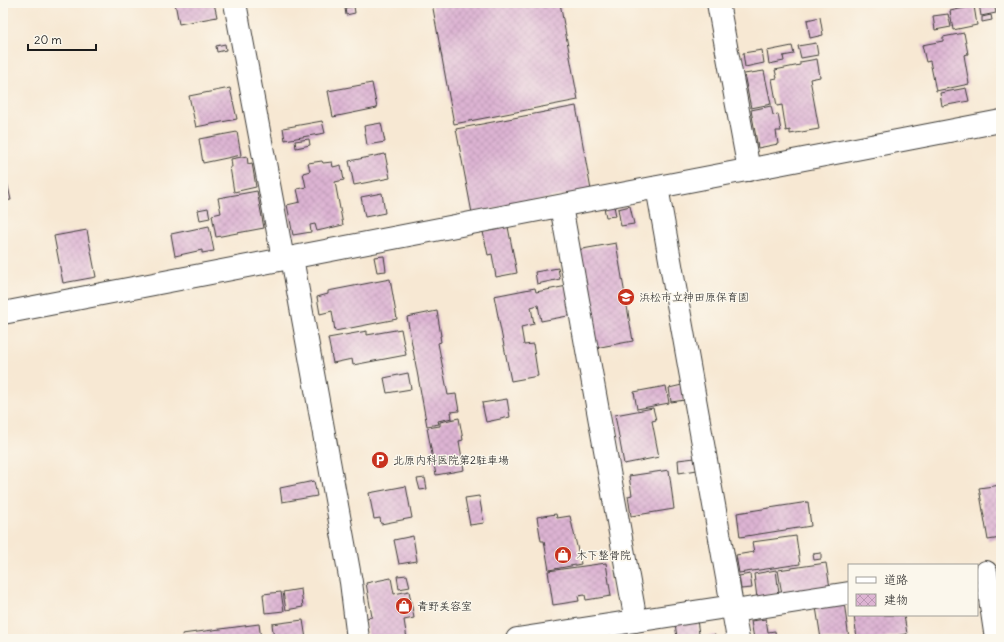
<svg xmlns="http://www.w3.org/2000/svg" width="1004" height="642" viewBox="0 0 1004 642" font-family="Delius,'Klee One',sans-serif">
<defs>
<pattern id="building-cross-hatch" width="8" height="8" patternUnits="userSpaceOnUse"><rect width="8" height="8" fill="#ddb4d3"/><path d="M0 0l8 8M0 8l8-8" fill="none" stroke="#bd9ab5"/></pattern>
</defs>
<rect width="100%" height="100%" fill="#fbf7ec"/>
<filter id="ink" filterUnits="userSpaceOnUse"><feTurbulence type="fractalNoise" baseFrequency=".025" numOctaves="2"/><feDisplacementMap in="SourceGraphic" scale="8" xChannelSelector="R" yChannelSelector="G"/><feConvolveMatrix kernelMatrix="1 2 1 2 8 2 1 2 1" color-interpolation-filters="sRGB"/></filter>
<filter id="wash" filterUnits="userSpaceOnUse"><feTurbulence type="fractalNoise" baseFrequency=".012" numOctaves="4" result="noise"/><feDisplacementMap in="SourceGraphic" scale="16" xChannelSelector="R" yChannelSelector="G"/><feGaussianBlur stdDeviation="0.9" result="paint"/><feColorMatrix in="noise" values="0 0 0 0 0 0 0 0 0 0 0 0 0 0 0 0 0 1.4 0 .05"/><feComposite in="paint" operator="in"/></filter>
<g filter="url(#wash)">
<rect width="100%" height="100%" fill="#f7e8d3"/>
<g id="blocks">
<path fill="url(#building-cross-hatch)" d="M 175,3 L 214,3 L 217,17 L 179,24 Z
M 432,3 L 560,3 L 578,100 L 454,124 Z
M 979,3 L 994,3 L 996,13 L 981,16 Z
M 354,6 L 355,13 L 346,15 L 345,8 Z
M 974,6 L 977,25 L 953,30 L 950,11 Z
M 948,14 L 951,27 L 935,30 L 933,16 Z
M 991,15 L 992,20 L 982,22 L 982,17 Z
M 820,17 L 823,35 L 810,38 L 807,20 Z
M 964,33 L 968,54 L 964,55 L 969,84 L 936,91 L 930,61 L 926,62 L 922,45 L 943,41 L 943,37 Z
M 816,43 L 818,55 L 801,58 L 798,46 Z
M 225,44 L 226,50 L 217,52 L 216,46 Z
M 792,46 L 794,54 L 783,56 L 784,61 L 769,64 L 767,51 Z
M 762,50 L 764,63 L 745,67 L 743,53 Z
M 817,59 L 820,77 L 810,79 L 819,129 L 790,134 L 790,130 L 786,131 L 782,105 L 777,106 L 772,79 L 777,78 L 775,70 L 800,65 L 800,62 Z
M 764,71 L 771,104 L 751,108 L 744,74 Z
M 372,83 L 377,108 L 333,117 L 328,91 Z
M 230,88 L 237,119 L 196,127 L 189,96 Z
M 966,88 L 969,101 L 942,106 L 940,93 Z
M 576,106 L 591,190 L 472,213 L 456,129 Z
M 771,106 L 773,115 L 778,114 L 781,131 L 776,131 L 778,144 L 758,148 L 751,110 Z
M 322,121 L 325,133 L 285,140 L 283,128 Z
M 381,123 L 385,142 L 367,145 L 364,126 Z
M 237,132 L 241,155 L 203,163 L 199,139 Z
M 309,139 L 310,145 L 296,148 L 295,141 Z
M 385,154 L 390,178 L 354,185 L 349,161 Z
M 247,156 L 248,164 L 252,163 L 256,187 L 234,192 L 230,167 L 232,167 L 231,159 Z
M 322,161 L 323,163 L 332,162 L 333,167 L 341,165 L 344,180 L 335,182 L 343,225 L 317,231 L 315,224 L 310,225 L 311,232 L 293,235 L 287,205 L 300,202 L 297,189 L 306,187 L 303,173 L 310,171 L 308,163 Z
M 3,164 L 11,200 L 3,201 Z
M 257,191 L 264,228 L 216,237 L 212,215 L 221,213 L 218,198 Z
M 382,193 L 385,213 L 365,217 L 361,197 Z
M 614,206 L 616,216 L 606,217 L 604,208 Z
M 630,206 L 634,224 L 621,226 L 618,209 Z
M 208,208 L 210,218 L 200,220 L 198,210 Z
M 209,226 L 214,251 L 202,253 L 202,250 L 175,256 L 171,234 Z
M 508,227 L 517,273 L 496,277 L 492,254 L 488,255 L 483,232 Z
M 87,230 L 96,277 L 63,283 L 54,236 Z
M 616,243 L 633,341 L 595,348 L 577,250 Z
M 384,256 L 386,271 L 377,272 L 374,257 Z
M 558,268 L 560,279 L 537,284 L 535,272 Z
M 390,279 L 397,319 L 335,331 L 332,311 L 320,314 L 317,297 L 328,294 L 328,291 Z
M 567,286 L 573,315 L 541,321 L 538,305 L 531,307 L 534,324 L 521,327 L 524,345 L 533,344 L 538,376 L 511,381 L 494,296 L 535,288 L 536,292 Z
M 437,311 L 441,336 L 440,336 L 441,342 L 438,343 L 448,395 L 456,394 L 459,411 L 451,412 L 452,418 L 438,421 L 439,424 L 427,426 L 407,317 Z
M 401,329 L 406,355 L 353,365 L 352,359 L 333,363 L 328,338 L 367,331 L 367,335 Z
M 408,373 L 411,389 L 387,393 L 384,378 Z
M 682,385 L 685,400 L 671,402 L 669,388 Z
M 666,386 L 669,403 L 637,409 L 634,392 Z
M 507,399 L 510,417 L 486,422 L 482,403 Z
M 653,408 L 656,420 L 652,421 L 659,457 L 624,464 L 615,415 Z
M 459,418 L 463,440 L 459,441 L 464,470 L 436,475 L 427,428 L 440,426 L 440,422 Z
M 695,458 L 697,470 L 679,473 L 678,460 Z
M 669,470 L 674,509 L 631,516 L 628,496 L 632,495 L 629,476 Z
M 425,478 L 427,489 L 420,490 L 417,479 Z
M 314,481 L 317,496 L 282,502 L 280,488 Z
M 1001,485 L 1001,538 L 988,540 L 979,488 Z
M 406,486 L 412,518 L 381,524 L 380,518 L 374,519 L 369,493 Z
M 479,496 L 484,523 L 470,525 L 465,498 Z
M 808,502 L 811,526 L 740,537 L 737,513 Z
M 556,514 L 557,518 L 570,516 L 581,564 L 549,570 L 544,541 L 541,541 L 537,517 Z
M 413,536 L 417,561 L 399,564 L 394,540 Z
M 796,536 L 800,564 L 739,573 L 736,555 L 754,552 L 752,542 Z
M 821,553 L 821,559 L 814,560 L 813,554 Z
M 606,563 L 611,596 L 586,600 L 585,595 L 578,596 L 579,601 L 553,605 L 548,571 Z
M 826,563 L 830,588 L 782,595 L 778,570 Z
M 776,570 L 779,594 L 757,598 L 754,574 Z
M 750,574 L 752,588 L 741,589 L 739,576 Z
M 407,575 L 410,587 L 399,589 L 397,576 Z
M 391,578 L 394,594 L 409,591 L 414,618 L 404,620 L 407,639 L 369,639 L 366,618 L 372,617 L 366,583 Z
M 301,589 L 303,607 L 286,610 L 283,592 Z
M 281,592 L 284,611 L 265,613 L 263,594 Z
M 844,602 L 849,639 L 821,639 L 816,607 Z
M 854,615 L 904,615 L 907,634 L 876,639 L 857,639 Z
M 766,619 L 768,632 L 775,631 L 776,639 L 754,639 L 751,621 Z
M 303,620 L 306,639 L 274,639 L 272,624 Z
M 697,620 L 699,634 L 677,638 L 675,623 Z
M 259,624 L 261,639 L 183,639 L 182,634 Z
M 625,632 L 626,639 L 588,639 Z
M 715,635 L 716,639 L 691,639 L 691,638 Z"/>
</g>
</g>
<g filter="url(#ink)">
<use href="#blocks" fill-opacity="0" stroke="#3d3b37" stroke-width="1"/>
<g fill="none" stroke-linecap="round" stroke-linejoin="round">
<defs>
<path id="minor" d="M 235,3 L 283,259
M 718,3 L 749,170
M 657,187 L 738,639
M 561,206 L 636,621
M 292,258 L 351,582 L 358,639
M 3,313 L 1001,121
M 986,572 L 996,639
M 734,611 L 849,593
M 517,639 L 733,606"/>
</defs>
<use href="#minor" stroke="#3d3b37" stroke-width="24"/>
<use href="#minor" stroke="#fff" stroke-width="22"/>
</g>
</g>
<defs>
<symbol id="school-disc" viewBox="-11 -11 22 22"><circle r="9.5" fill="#c8321e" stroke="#fbf7ec"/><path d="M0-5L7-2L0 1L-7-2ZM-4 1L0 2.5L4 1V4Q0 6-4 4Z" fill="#fff"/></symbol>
<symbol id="parking-disc" viewBox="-11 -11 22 22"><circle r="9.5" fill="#c8321e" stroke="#fbf7ec"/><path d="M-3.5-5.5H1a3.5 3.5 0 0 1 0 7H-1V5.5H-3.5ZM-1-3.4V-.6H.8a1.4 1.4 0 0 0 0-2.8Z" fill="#fff"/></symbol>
<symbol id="shop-disc" viewBox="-11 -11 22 22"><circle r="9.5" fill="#c8321e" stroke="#fbf7ec"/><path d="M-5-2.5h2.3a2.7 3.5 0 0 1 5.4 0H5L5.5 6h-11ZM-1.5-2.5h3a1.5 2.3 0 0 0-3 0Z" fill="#fff"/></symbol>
</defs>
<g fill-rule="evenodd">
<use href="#school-disc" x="616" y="287" width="20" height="20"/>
<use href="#parking-disc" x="370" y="450" width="20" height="20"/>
<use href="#shop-disc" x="553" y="545" width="20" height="20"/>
<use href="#shop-disc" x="394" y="596" width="20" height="20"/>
</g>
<g text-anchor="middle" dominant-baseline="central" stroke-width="3" stroke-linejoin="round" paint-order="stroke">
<g font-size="11" fill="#1c1c1c" stroke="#fbf7ec" text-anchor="start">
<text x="639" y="297">浜松市立神田原保育園</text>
<text x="393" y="460">北原内科医院第2駐車場</text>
<text x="576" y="555">木下整骨院</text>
<text x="417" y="606">青野美容室</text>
</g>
</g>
<rect width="1004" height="642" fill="none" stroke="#fbf7ec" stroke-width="16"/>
<rect x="848" y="564" width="130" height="52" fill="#fbf7ec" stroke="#a29f99"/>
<rect x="856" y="577" width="20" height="6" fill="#ffffff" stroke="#a29f99"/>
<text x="884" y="584" font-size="12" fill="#1c1c1c">道路</text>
<rect x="856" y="594" width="20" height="12" fill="url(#building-cross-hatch)" stroke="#a29f99"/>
<text x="884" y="604" font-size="12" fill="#1c1c1c">建物</text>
<path d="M28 44v6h68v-6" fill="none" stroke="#1c1c1c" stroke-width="2"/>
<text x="34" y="44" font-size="12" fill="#1c1c1c" stroke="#fbf7ec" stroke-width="3" paint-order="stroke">20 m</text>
</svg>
